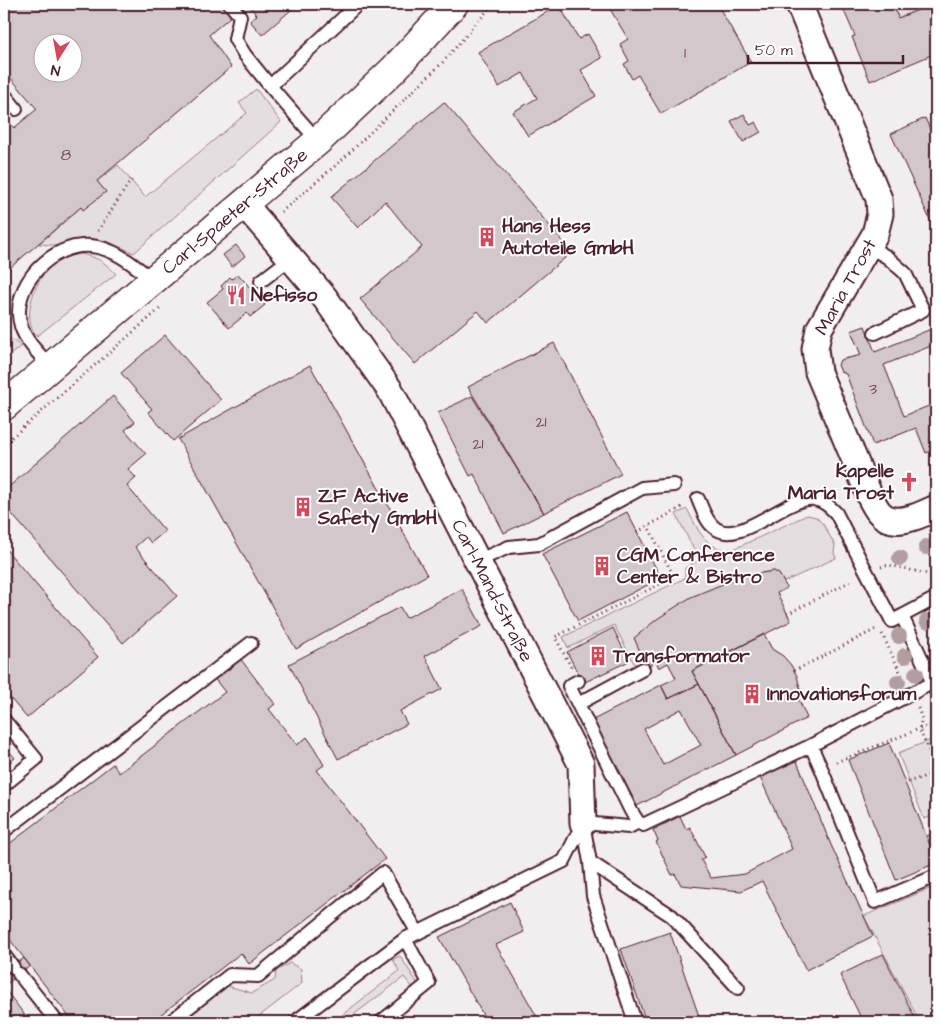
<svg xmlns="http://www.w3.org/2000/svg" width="940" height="1026" viewBox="0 0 940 1026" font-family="'Architects Daughter',sans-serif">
<rect width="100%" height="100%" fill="#fff"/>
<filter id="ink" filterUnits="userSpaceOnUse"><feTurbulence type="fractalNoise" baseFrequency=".02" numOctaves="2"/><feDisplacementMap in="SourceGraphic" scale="10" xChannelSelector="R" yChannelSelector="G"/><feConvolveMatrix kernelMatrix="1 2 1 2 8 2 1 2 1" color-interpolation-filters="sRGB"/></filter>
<g filter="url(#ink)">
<path fill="#f2eeef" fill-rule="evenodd" d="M 4,4 L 936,4 L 936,886 L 864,916 L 920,1022 L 4,1022 ZM 42,42 L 72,42 L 72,72 L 42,72 Z"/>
<path fill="#e5dee0" stroke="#987e86" d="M 893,4 L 933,4 L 898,18 Z
M 256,89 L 281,122 L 134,253 L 123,248 L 93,240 L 63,246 L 39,244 L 81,207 L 83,209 L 105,192 L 97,181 L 118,165 L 145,197 L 247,113 L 239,103 Z
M 81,254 C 97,257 105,262 116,274 L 37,336 C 19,317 37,275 55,262 C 63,256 72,255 81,254 Z
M 11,339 L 21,346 L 4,360 L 4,341 Z
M 687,509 C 698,529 706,553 734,549 L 807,515 L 816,517 L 823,524 L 835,545 L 834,553 L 836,558 L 784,582 L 779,574 L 774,571 L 742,576 L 644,660 L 635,665 L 614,625 L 568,648 L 563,637 L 685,578 L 685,568 L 699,560 L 676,514 Z
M 936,738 L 936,815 L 924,819 L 898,753 Z
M 936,886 L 936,1022 L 920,1022 L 864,916 Z
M 400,956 L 418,984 L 413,988 L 404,977 L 344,1022 L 333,1022 L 399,971 L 393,959 Z
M 290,963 L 301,969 L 302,983 L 252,1022 L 182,1022 L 228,986 L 252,993 L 275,980 L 276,971 Z"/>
<path fill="#d2c7cb" stroke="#4a1f2b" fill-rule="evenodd" d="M 4,4 L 221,4 L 231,16 L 209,35 L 231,67 L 97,181 L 106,192 L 83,210 L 81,207 L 4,273 L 4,116 L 14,128 L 37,109 L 4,70 ZM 42,42 L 72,42 L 72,72 L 42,72 Z
M 247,4 L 298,4 L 262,35 L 250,21 L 257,15 Z
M 607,4 L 717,4 L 751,62 L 661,114 L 638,75 L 632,79 L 624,64 L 629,61 L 620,44 L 628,39 Z
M 841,4 L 893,4 L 898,18 L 933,4 L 936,4 L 936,53 L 870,81 L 852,37 L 855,36 Z
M 559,5 L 579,39 L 588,34 L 602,58 L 581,70 L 596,96 L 528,136 L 513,112 L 537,98 L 523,73 L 499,87 L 478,52 Z
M 444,102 L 572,252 L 488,323 L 478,311 L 415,364 L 360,299 L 422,247 L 385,201 L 358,228 L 331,197 Z
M 744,114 L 750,125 L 756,122 L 761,132 L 743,142 L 731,121 Z
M 925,118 L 936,142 L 936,233 L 891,134 Z
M 236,245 L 245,256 L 232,267 L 223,255 Z
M 238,274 L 265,305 L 250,317 L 247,313 L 229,328 L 207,302 L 223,289 L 221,286 L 230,277 L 232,279 Z
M 865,326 L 875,352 L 936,327 L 936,344 L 884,365 L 904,416 L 936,403 L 936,449 L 926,453 L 916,428 L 873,445 L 846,374 L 841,372 L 838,365 L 840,360 L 861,355 L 851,331 Z
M 165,335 L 221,400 L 173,441 L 148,412 L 152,409 L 121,373 Z
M 554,343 L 621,474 L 544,513 L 468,387 Z
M 310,365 L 427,575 L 296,649 L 178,439 Z
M 113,396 L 135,422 L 125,430 L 146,454 L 128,469 L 136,478 L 127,486 L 165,531 L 151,543 L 146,537 L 135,547 L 177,596 L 123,643 L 4,505 L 4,491 Z
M 472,396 L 544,513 L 504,533 L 474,474 L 470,476 L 438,413 Z
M 627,512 L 661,578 L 578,621 L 542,554 Z
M 4,547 L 98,657 L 27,718 L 4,691 Z
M 774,571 L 779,574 L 787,588 L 777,593 L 791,621 L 692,671 L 699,684 L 668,699 L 661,685 L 676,678 L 668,663 L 659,668 L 656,661 L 647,667 L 634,638 L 657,619 L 691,597 L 742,576 Z
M 462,589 L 482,626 L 425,656 L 442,689 L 400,711 L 407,724 L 338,759 L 289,664 L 400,607 L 406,618 Z
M 613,628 L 629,661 L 583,683 L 567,652 Z
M 764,634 L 772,649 L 783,656 L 791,665 L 797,676 L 800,688 L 799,700 L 807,718 L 736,755 L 692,671 Z
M 239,657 L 275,704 L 269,709 L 297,745 L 307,737 L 312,744 L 324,765 L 317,770 L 385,859 L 249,964 L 241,953 L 151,1022 L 73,1022 L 4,932 L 4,848 L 113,764 L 119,773 L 225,692 L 213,677 Z
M 699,684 L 736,755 L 637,806 L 593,720 L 661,685 L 668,699 ZM 681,709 L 701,745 L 663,765 L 644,729 Z
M 889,743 L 936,860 L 936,863 L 896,880 L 848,760 Z
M 4,745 L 15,758 L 4,767 Z
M 796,759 L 831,845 L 873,936 L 806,970 L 762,881 L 741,891 L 681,885 L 675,874 L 672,875 L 656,842 L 658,841 L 653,830 L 680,816 L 686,829 L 690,827 L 705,857 L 701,860 L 711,878 L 745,874 L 792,849 L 759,775 Z
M 936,832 L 936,847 L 931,849 L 927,836 Z
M 510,902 L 524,932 L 496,945 L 540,1022 L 487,1022 L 439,937 Z
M 670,932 L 701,1022 L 646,1022 L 621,949 Z
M 883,954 L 917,1022 L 863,1022 L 840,975 Z
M 24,958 L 30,966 L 4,986 L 4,974 Z
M 4,988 L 30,1022 L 4,1022 Z"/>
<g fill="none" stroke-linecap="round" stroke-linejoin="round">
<defs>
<path id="service" d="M 230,4 L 240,16 L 235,39 L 245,55 L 270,86
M 4,94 L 16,109
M 318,141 L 270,86 L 358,4
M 868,246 L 887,257 L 905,273 L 923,310 L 875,333
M 261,281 L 291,258
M 50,366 C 39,354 26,342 21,326 C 9,287 52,242 91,246 C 115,248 135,266 153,280
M 698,499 C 702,508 706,522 715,528 C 740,547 788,495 814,499 C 824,501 829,506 836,513 L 892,621 L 902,616
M 477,561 L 509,547 L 539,544 L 642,488 L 674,485
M 936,598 L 902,616 L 936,690
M 578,681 L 569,686 L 631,811 L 638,822 L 643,825 L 806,748 L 932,683
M 578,704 L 643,669
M 4,720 L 36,759 L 4,785
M 811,746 L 821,768 L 875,902 L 936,876
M 583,823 L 590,862 L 593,896 L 635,1022
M 583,823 L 629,827 L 638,822
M 4,831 L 251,643
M 590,862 L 672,916 L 738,988
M 4,955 L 13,967
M 19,974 L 57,1022
M 170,1022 L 230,975 L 258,976 L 383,873 L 418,933
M 295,1022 L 405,939 L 564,861 L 583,823
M 381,1022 L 429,983 L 405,939"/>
<g id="minor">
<path d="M 799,4 L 879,199 L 880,214 L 875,234 L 819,329 L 815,349 L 818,372 L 871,499 C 874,504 876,509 880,513 C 894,529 921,515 936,508"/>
<path id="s1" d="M 244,204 L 325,298 L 390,390 L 581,764 L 583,823"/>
</g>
<g id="tertiary">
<path id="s2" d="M 4,406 L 318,141 L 393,70 L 454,4"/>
</g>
</defs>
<use href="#service" stroke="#4a1f2b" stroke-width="16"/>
<use href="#minor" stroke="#4a1f2b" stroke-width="29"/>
<use href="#tertiary" stroke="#4a1f2b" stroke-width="31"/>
<path stroke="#4a1f2b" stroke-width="3" stroke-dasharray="1 4" stroke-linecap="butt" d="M 281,212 L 342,160 L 443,62 L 493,4
M 98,231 L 133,177
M 4,444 L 162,307
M 637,532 L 684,506
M 881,567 L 889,565 L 936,576
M 787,614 L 853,580
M 882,634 L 904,680
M 571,667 L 555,637 L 674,577 L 648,526
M 794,671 L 878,628
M 918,708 L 922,719 L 919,729 L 936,765
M 836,762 L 919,729 L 936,724
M 936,765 L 930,767 L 934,780 L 936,779
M 908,782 L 932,774
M 936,919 L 930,941 L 936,952"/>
<use href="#service" stroke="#fff" stroke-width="12"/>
<use href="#minor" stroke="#fff" stroke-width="25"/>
<use href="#tertiary" stroke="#fff" stroke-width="28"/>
</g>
<g fill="#b19ea3">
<circle cx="926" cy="547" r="8"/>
<circle cx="900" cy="558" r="8"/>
<circle cx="927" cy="621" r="8"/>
<circle cx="899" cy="636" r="8"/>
<circle cx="905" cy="656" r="8"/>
<circle cx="916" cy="674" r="8"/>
<circle cx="898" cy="682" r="8"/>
</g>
</g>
<defs>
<symbol id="building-bare" viewBox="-9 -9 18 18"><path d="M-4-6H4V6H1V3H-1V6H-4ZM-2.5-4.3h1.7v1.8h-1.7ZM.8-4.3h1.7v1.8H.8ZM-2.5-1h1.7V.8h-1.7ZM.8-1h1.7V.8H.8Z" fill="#d1495b" stroke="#fff" stroke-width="2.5" paint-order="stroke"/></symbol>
<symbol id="restaurant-bare" viewBox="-9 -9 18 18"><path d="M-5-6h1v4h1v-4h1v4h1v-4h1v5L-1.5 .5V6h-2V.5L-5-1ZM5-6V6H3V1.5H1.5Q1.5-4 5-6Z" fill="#d1495b" stroke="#fff" stroke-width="2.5" paint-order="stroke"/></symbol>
<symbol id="church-bare" viewBox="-9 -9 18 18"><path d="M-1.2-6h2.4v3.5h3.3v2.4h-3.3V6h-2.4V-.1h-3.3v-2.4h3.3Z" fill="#d1495b" stroke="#fff" stroke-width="2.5" paint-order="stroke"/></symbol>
</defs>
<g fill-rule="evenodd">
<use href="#building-bare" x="473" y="223" width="28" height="28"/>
<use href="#restaurant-bare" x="222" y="281" width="28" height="28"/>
<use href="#church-bare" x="895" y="468" width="28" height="28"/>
<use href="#building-bare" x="289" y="493" width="28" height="28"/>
<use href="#building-bare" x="588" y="552" width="28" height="28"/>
<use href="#building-bare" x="584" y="642" width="28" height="28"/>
<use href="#building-bare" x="738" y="680" width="28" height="28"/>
</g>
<g text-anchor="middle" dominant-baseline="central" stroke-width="4" stroke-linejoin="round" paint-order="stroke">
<g font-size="16" fill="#6c4953">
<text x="685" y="53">1</text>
<text x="66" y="155">8</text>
<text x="873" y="389">3</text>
<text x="541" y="422">21</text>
<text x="478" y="444">21</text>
</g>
<g font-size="19" fill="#4a1f2b" stroke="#fff">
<text stroke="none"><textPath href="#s2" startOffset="302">Carl-Spaeter-Straße</textPath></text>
<text transform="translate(846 287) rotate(-61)">Maria Trost</text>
<text stroke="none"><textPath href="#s1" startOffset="462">Carl-Mand-Straße</textPath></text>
</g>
<g font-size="19" font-weight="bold" fill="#4a1f2b" stroke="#fff" text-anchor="start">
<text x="502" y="226">Hans Hess<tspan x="502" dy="22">Autoteile GmbH</tspan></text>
<text x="251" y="295">Nefisso</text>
<text x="894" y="471" text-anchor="end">Kapelle<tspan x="894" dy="22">Maria Trost</tspan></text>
<text x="318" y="496">ZF Active<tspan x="318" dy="22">Safety GmbH</tspan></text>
<text x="617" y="555">CGM Conference<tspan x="617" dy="22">Center &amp; Bistro</tspan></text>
<text x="613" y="656">Transformator</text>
<text x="767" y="694">Innovationsforum</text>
</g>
</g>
<rect width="940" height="1026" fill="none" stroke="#fff" stroke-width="20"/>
<rect x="10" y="10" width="920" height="1006" fill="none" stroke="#4a1f2b" stroke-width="2" filter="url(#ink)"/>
<g transform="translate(58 58) rotate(191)"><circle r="24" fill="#ffffff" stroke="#b7a5aa"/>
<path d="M0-4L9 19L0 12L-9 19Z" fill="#d1495b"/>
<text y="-8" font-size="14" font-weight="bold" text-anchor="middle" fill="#4a1f2b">N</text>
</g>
<path d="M748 55v8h155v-8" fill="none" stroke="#4a1f2b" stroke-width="2.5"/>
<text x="755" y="55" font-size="15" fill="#4a1f2b" stroke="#ffffff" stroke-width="4" paint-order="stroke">50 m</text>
</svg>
